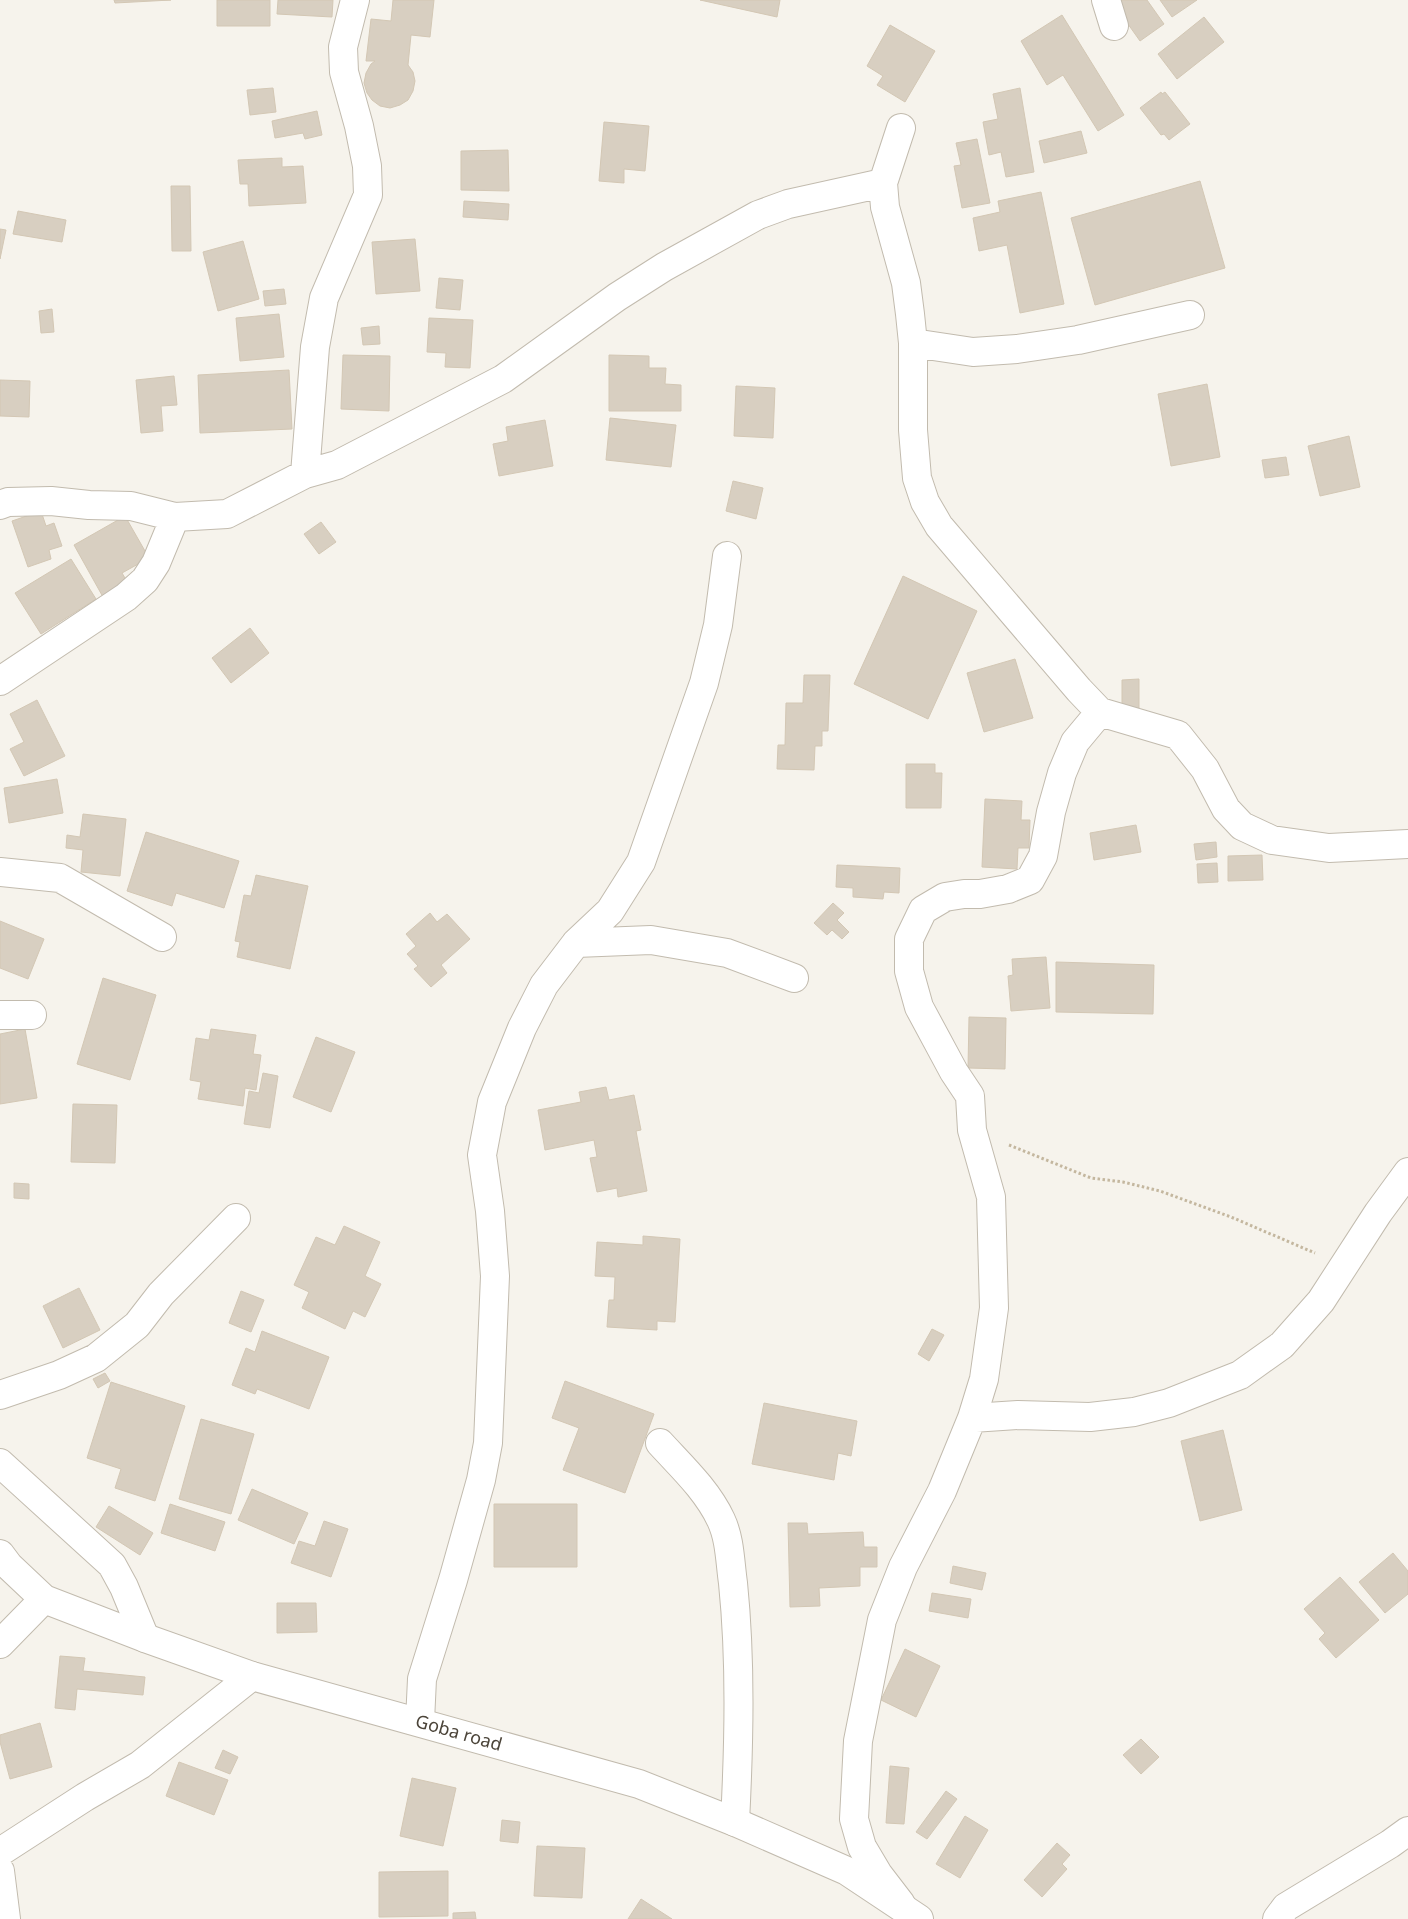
<svg xmlns="http://www.w3.org/2000/svg" width="1408" height="1919" viewBox="0 0 1408 1919" font-family="'Noto Sans',sans-serif">
<rect width="100%" height="100%" fill="#f6f3ec"/>
<path fill="#d8cfc1" stroke="#d3c7b4" d="M 114,0 L 171,0 L 115,3 Z
M 217,0 L 270,0 L 270,26 L 217,26 Z
M 278,0 L 333,0 L 332,17 L 277,14 Z
M 393,0 L 434,0 L 430,37 L 411,35 L 408,65 L 413,72 L 415,81 L 413,91 L 408,100 L 400,105 L 390,108 L 380,106 L 372,100 L 367,93 L 364,83 L 366,73 L 371,64 L 375,61 L 366,61 L 371,19 L 391,21 Z
M 700,0 L 780,0 L 777,17 Z
M 1111,0 L 1147,0 L 1164,24 L 1140,41 Z
M 1160,0 L 1197,0 L 1172,17 Z
M 1062,15 L 1124,115 L 1098,131 L 1063,75 L 1047,85 L 1021,41 Z
M 1204,17 L 1224,42 L 1177,79 L 1158,54 Z
M 890,25 L 935,51 L 905,102 L 877,85 L 883,76 L 867,66 Z
M 273,88 L 276,112 L 250,115 L 247,90 Z
M 1020,88 L 1034,172 L 1006,177 L 1001,152 L 989,155 L 983,122 L 998,119 L 993,94 Z
M 1161,92 L 1162,94 L 1165,92 L 1190,124 L 1169,140 L 1164,134 L 1161,135 L 1140,108 Z
M 317,111 L 322,135 L 305,139 L 303,133 L 275,138 L 272,121 Z
M 604,122 L 649,126 L 645,171 L 624,169 L 624,183 L 599,181 Z
M 1081,131 L 1087,153 L 1044,163 L 1039,141 Z
M 977,139 L 990,203 L 962,208 L 954,166 L 961,165 L 956,143 Z
M 508,150 L 509,191 L 461,190 L 461,151 Z
M 282,158 L 282,167 L 303,166 L 306,203 L 249,206 L 248,184 L 240,184 L 238,160 Z
M 1200,181 L 1225,268 L 1095,305 L 1071,218 Z
M 171,186 L 190,186 L 191,251 L 172,251 Z
M 1041,192 L 1064,304 L 1020,313 L 1007,245 L 979,251 L 973,218 L 1000,212 L 998,201 Z
M 464,201 L 509,204 L 508,220 L 463,217 Z
M 18,211 L 66,220 L 62,242 L 13,234 Z
M 0,229 L 6,230 L 0,259 Z
M 415,239 L 420,291 L 376,294 L 372,242 Z
M 243,241 L 259,299 L 218,311 L 203,252 Z
M 439,278 L 463,280 L 460,310 L 436,308 Z
M 284,289 L 286,304 L 265,306 L 263,291 Z
M 52,309 L 54,332 L 41,333 L 39,311 Z
M 279,314 L 284,357 L 240,361 L 236,318 Z
M 429,318 L 473,320 L 470,368 L 445,367 L 446,353 L 427,352 Z
M 379,326 L 380,344 L 363,345 L 361,328 Z
M 343,355 L 390,356 L 389,411 L 341,409 Z
M 609,355 L 649,356 L 649,368 L 666,368 L 665,384 L 681,385 L 681,411 L 609,411 Z
M 289,370 L 292,429 L 200,433 L 198,375 Z
M 174,376 L 177,405 L 161,406 L 163,431 L 141,433 L 136,380 Z
M 0,380 L 30,381 L 29,417 L 0,416 Z
M 1207,384 L 1220,457 L 1171,466 L 1158,394 Z
M 736,386 L 775,388 L 773,438 L 734,436 Z
M 610,418 L 676,425 L 671,467 L 606,460 Z
M 545,420 L 553,466 L 499,476 L 493,444 L 508,441 L 506,427 Z
M 1349,436 L 1360,487 L 1320,496 L 1308,446 Z
M 1286,457 L 1289,475 L 1265,478 L 1262,460 Z
M 733,481 L 763,488 L 756,519 L 726,511 Z
M 41,511 L 46,526 L 54,523 L 62,546 L 49,550 L 51,559 L 28,567 L 12,521 Z
M 125,516 L 149,558 L 122,573 L 128,583 L 103,597 L 74,545 Z
M 321,522 L 336,542 L 319,554 L 304,534 Z
M 71,559 L 96,599 L 41,634 L 15,593 Z
M 903,576 L 977,611 L 928,719 L 854,684 Z
M 250,628 L 269,653 L 231,683 L 212,658 Z
M 1015,659 L 1033,718 L 984,732 L 967,673 Z
M 804,675 L 830,675 L 828,731 L 822,731 L 822,746 L 815,746 L 814,770 L 777,769 L 778,745 L 785,745 L 786,703 L 803,703 Z
M 1139,679 L 1139,713 L 1122,713 L 1122,680 Z
M 37,700 L 65,756 L 24,776 L 10,749 L 24,742 L 10,714 Z
M 906,764 L 935,764 L 935,773 L 942,773 L 941,808 L 906,808 Z
M 57,779 L 63,813 L 9,823 L 4,788 Z
M 985,799 L 1022,801 L 1021,820 L 1030,820 L 1029,848 L 1018,848 L 1017,869 L 982,867 Z
M 83,814 L 126,819 L 120,876 L 81,872 L 83,850 L 66,848 L 67,835 L 80,837 Z
M 1136,825 L 1141,852 L 1094,860 L 1090,833 Z
M 146,832 L 239,861 L 224,908 L 176,893 L 172,906 L 127,891 Z
M 1216,842 L 1217,857 L 1196,860 L 1194,844 Z
M 1262,855 L 1263,880 L 1228,881 L 1228,856 Z
M 1217,863 L 1218,882 L 1198,883 L 1197,864 Z
M 837,865 L 900,868 L 899,893 L 884,892 L 883,899 L 853,897 L 853,888 L 836,887 Z
M 256,875 L 308,886 L 290,969 L 237,957 L 240,942 L 235,941 L 244,895 L 251,896 Z
M 833,903 L 844,913 L 837,920 L 849,932 L 842,939 L 832,930 L 827,935 L 814,923 Z
M 430,913 L 437,922 L 447,914 L 470,939 L 441,965 L 447,973 L 431,987 L 414,969 L 418,966 L 407,954 L 416,946 L 406,934 Z
M 0,921 L 44,939 L 28,979 L 0,968 Z
M 1046,957 L 1050,1008 L 1011,1011 L 1008,976 L 1013,975 L 1012,959 Z
M 1056,962 L 1154,965 L 1153,1014 L 1056,1012 Z
M 103,978 L 156,995 L 130,1080 L 77,1064 Z
M 969,1017 L 1006,1018 L 1005,1069 L 968,1068 Z
M 25,1029 L 37,1098 L 0,1104 L 0,1034 Z
M 211,1029 L 256,1035 L 253,1054 L 261,1055 L 256,1090 L 245,1088 L 243,1106 L 198,1099 L 201,1082 L 190,1080 L 196,1038 L 209,1040 Z
M 316,1037 L 355,1052 L 331,1112 L 293,1097 Z
M 263,1073 L 278,1076 L 270,1128 L 244,1124 L 249,1091 L 259,1093 Z
M 606,1087 L 609,1100 L 634,1095 L 641,1130 L 636,1131 L 647,1191 L 618,1197 L 617,1188 L 597,1192 L 590,1158 L 597,1157 L 594,1140 L 545,1150 L 538,1110 L 581,1102 L 579,1092 Z
M 73,1104 L 117,1105 L 115,1163 L 71,1162 Z
M 14,1183 L 29,1184 L 29,1199 L 14,1198 Z
M 344,1226 L 380,1242 L 365,1276 L 381,1284 L 365,1317 L 353,1311 L 345,1329 L 302,1308 L 309,1292 L 294,1285 L 316,1237 L 335,1245 Z
M 643,1236 L 680,1239 L 675,1322 L 657,1321 L 657,1330 L 607,1327 L 609,1300 L 614,1300 L 615,1277 L 595,1276 L 597,1242 L 643,1245 Z
M 79,1288 L 100,1330 L 63,1348 L 43,1306 Z
M 241,1291 L 264,1300 L 251,1332 L 229,1323 Z
M 932,1329 L 944,1335 L 929,1361 L 918,1354 Z
M 262,1331 L 329,1357 L 309,1409 L 257,1389 L 255,1394 L 232,1385 L 246,1348 L 255,1352 Z
M 105,1373 L 110,1381 L 98,1388 L 93,1379 Z
M 565,1381 L 654,1414 L 625,1493 L 563,1470 L 579,1428 L 552,1418 Z
M 111,1382 L 185,1406 L 155,1501 L 115,1488 L 121,1469 L 87,1458 Z
M 764,1403 L 857,1421 L 851,1456 L 838,1453 L 834,1480 L 752,1464 Z
M 201,1419 L 254,1434 L 231,1514 L 179,1499 Z
M 1223,1430 L 1242,1510 L 1200,1521 L 1181,1441 Z
M 252,1489 L 308,1513 L 294,1544 L 238,1520 Z
M 170,1504 L 225,1522 L 215,1551 L 161,1533 Z
M 494,1504 L 577,1504 L 577,1567 L 494,1567 Z
M 109,1506 L 153,1533 L 140,1555 L 96,1527 Z
M 324,1521 L 348,1529 L 331,1577 L 291,1563 L 299,1541 L 315,1546 Z
M 788,1523 L 807,1523 L 808,1534 L 863,1532 L 864,1547 L 877,1547 L 877,1567 L 860,1567 L 860,1586 L 819,1588 L 820,1606 L 790,1607 Z
M 1393,1553 L 1408,1571 L 1408,1594 L 1385,1613 L 1359,1582 Z
M 953,1566 L 986,1573 L 982,1590 L 950,1583 Z
M 1340,1577 L 1379,1620 L 1336,1658 L 1319,1639 L 1325,1633 L 1304,1609 Z
M 932,1593 L 971,1599 L 968,1618 L 929,1611 Z
M 277,1603 L 316,1603 L 317,1632 L 277,1633 Z
M 905,1649 L 940,1666 L 916,1717 L 881,1700 Z
M 60,1656 L 85,1658 L 83,1671 L 145,1677 L 143,1695 L 77,1689 L 75,1710 L 55,1708 Z
M 40,1723 L 52,1767 L 10,1779 L 0,1742 L 0,1735 Z
M 1141,1739 L 1159,1757 L 1141,1774 L 1123,1755 Z
M 223,1750 L 238,1757 L 230,1774 L 215,1768 Z
M 179,1762 L 228,1780 L 214,1815 L 166,1796 Z
M 890,1766 L 909,1768 L 904,1824 L 886,1823 Z
M 412,1778 L 456,1788 L 443,1846 L 400,1836 Z
M 946,1791 L 957,1799 L 927,1839 L 916,1832 Z
M 965,1816 L 988,1830 L 960,1878 L 936,1864 Z
M 502,1820 L 520,1822 L 518,1843 L 500,1841 Z
M 1057,1843 L 1070,1855 L 1062,1864 L 1067,1869 L 1042,1897 L 1024,1880 Z
M 537,1846 L 585,1848 L 582,1898 L 534,1896 Z
M 448,1871 L 448,1916 L 379,1917 L 379,1872 Z
M 641,1899 L 672,1919 L 628,1919 Z
M 475,1912 L 476,1919 L 453,1919 L 453,1913 Z"/>
<g fill="none" stroke-linecap="round" stroke-linejoin="round">
<defs>
<path id="minor" d="M 1106,0 L 1114,26
M 901,128 L 883,183 L 885,207 L 906,283 L 910,314 L 913,343 L 913,430 L 917,478 L 925,502 L 939,526 L 1079,690 L 1100,712 L 1178,735 L 1205,769 L 1226,809 L 1242,826 L 1272,840 L 1329,848 L 1408,844
M 913,343 L 973,352 L 1017,349 L 1078,340 L 1190,315
M 305,474 L 315,347 L 324,298 L 368,195 L 367,166 L 359,126 L 344,72 L 343,47 L 355,0
M 0,505 L 8,502 L 51,501 L 89,505 L 131,506 L 175,517 L 227,514 L 305,474 L 337,465 L 503,379 L 617,297 L 664,267 L 758,215 L 788,204 L 883,183
M 0,681 L 126,597 L 145,580 L 156,563 L 175,517
M 0,872 L 60,878 L 162,937
M 576,943 L 651,940 L 727,953 L 794,978
M 0,1015 L 32,1015
M 0,1395 L 59,1375 L 96,1358 L 137,1325 L 161,1294 L 236,1218
M 972,1418 L 1018,1415 L 1090,1417 L 1134,1412 L 1169,1403 L 1240,1375 L 1282,1345 L 1321,1301 L 1378,1213 L 1408,1172
M 660,1443 C 681,1466 707,1490 721,1520 C 730,1539 730,1562 733,1583 C 741,1662 739,1743 735,1822
M 0,1463 L 112,1565 L 124,1587 L 145,1638
M 0,1644 L 44,1599
M 420,1721 L 422,1679 L 453,1580 L 481,1480 L 488,1443 L 495,1276 L 490,1211 L 482,1155 L 492,1102 L 522,1028 L 544,985 L 576,943 L 610,911 L 641,862 L 704,683 L 718,625 L 727,556
M 0,1852 L 85,1797 L 140,1765 L 252,1676
M 0,1871 L 6,1919
M 901,1904 L 878,1874 L 862,1847 L 854,1819 L 858,1741 L 882,1620 L 903,1567 L 942,1491 L 972,1418 L 984,1379 L 994,1308 L 991,1197 L 972,1130 L 970,1096 L 954,1072 L 919,1007 L 909,971 L 909,939 L 923,910 L 945,897 L 964,894 L 980,894 L 1008,889 L 1030,880 L 1043,856 L 1051,812 L 1062,773 L 1075,742 L 1100,712
M 1277,1919 L 1286,1907 L 1390,1844 L 1408,1831"/>
<path id="tertiary" d="M 0,1554 L 9,1566 L 44,1599 L 145,1638 L 252,1676 L 639,1784 L 735,1822 L 847,1871 L 919,1919"/>
</defs>
<use href="#minor" stroke="#c2bbae" stroke-width="30"/>
<use href="#tertiary" stroke="#c2bbae" stroke-width="30"/>
<path stroke="#c4b79f" stroke-width="3" stroke-dasharray="2.5 2.5" stroke-linecap="butt" d="M 1009,1145 L 1091,1178 L 1123,1182 L 1160,1191 L 1231,1217 L 1315,1253"/>
<use href="#minor" stroke="#fff" stroke-width="28"/>
<use href="#tertiary" stroke="#fff" stroke-width="28"/>
</g>
<g text-anchor="middle" dominant-baseline="central" stroke-width="4" stroke-linejoin="round" paint-order="stroke">
<g font-size="18" fill="#4b4439" stroke="#fff">
<text transform="translate(459 1732) rotate(16)">Goba road</text>
</g>
</g>
</svg>
